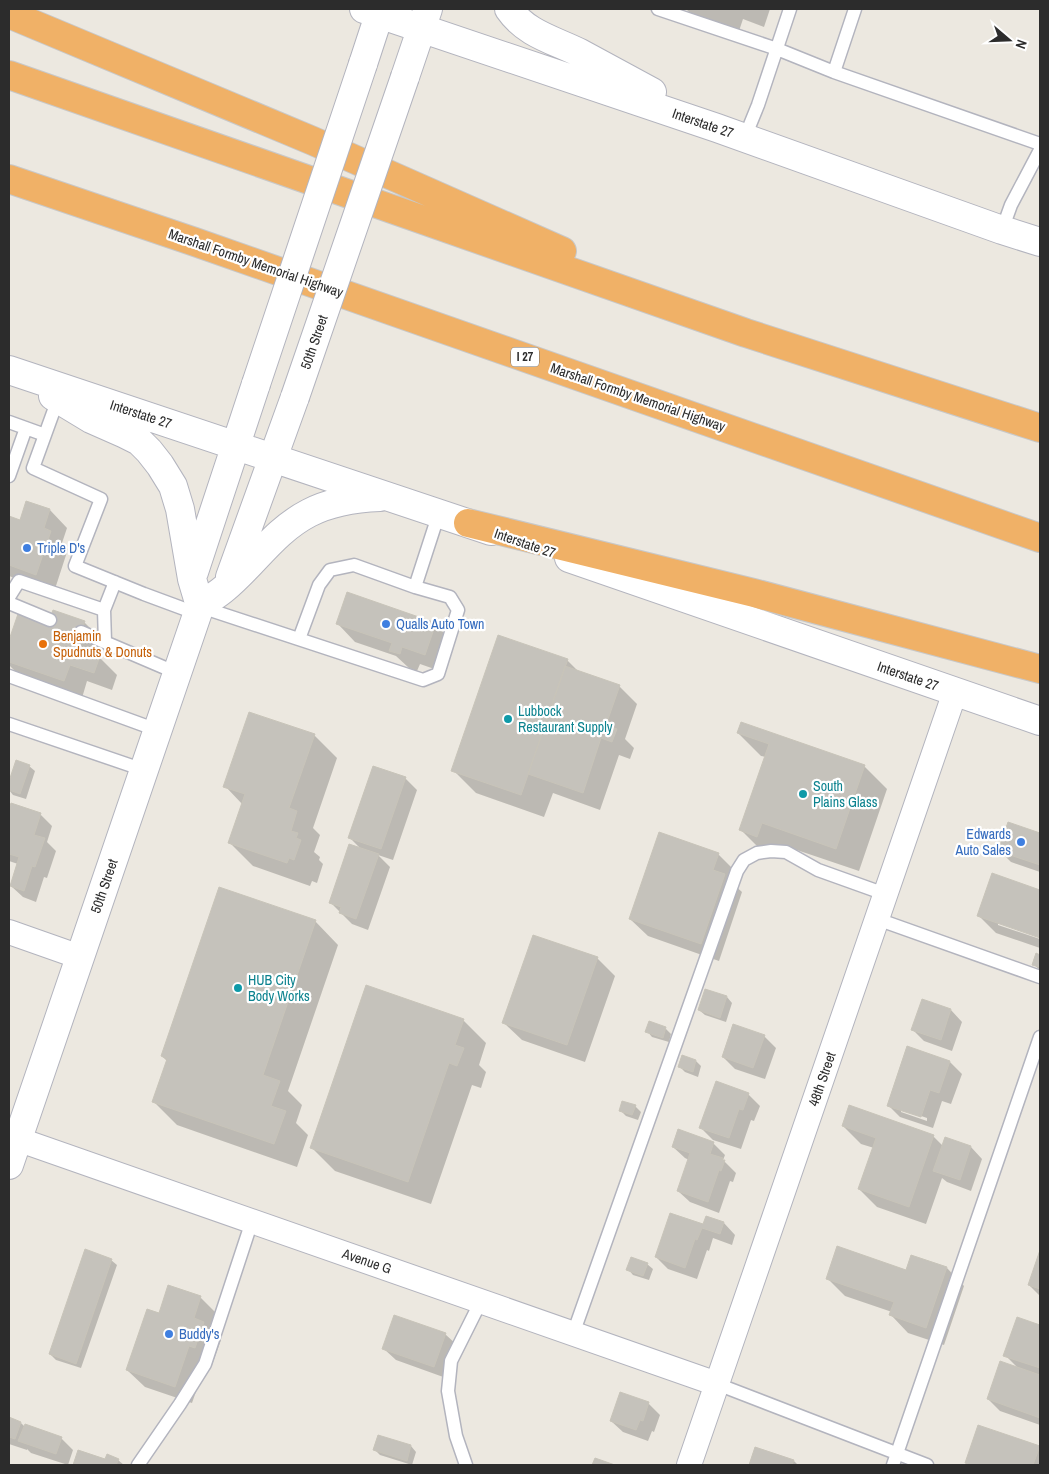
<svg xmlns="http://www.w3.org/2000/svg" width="1049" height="1474" viewBox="0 0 1049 1474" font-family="'Archivo Narrow',sans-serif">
<rect width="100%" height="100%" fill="#ece8e0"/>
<path fill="#0003" fill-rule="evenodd" d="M 686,9 L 770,9 L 764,27 L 743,19 L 738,34 L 697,20 Z
M 27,502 L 50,510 L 67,528 L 62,543 L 68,549 L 54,592 L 9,576 L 9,517 L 20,521 Z
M 20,613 L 84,622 L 102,640 L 96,656 L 99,657 L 117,675 L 112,690 L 87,681 L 82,698 L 21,677 L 9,665 L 9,644 Z
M 338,624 L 435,624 L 453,642 L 443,672 L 420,664 L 417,671 L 409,668 L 396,656 L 355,642 Z
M 567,660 L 580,673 L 619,686 L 637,704 L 625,739 L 634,748 L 630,759 L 619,755 L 600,810 L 553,793 L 544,817 L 476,793 L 453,770 Z
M 738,733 L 864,766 L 887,789 L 859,871 L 785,846 L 780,859 L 764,853 L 741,830 L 766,757 L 761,756 Z
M 314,735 L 337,758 L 313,828 L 320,835 L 314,852 L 320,857 L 319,860 L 323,864 L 317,883 L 312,881 L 310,886 L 253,866 L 230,843 L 243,805 L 225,786 Z
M 17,762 L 29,766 L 35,771 L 26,799 L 13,795 L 9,790 L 9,785 Z
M 405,778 L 417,790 L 393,860 L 378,855 L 390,867 L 368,930 L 352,924 L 330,902 L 362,850 L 349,837 Z
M 11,805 L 40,814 L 52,826 L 47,842 L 56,851 L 47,878 L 44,877 L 36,902 L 23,897 L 11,886 L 18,864 L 9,861 L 9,813 Z
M 1009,823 L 1040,834 L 1040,872 L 1011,862 L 999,850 Z
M 718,854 L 736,872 L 732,883 L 742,892 L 719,961 L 648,936 L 630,919 Z
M 993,875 L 1040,891 L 1040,936 L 998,922 L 998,925 L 1040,939 L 1040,948 L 996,933 L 979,916 Z
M 315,921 L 338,945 L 288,1091 L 302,1105 L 296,1123 L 308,1135 L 297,1167 L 177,1125 L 154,1102 L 168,1062 L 162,1056 Z
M 1037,955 L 1040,956 L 1040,970 L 1033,964 Z
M 597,958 L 615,976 L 585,1062 L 522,1040 L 504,1023 Z
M 706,990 L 727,997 L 732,1003 L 726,1022 L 705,1015 L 699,1010 Z
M 951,1010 L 962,1022 L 952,1051 L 924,1041 L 912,1029 Z
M 463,1020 L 486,1043 L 479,1065 L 486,1072 L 481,1088 L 472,1085 L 431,1204 L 335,1171 L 312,1148 Z
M 650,1023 L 666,1029 L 671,1034 L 669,1042 L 652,1037 L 647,1031 Z
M 764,1036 L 776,1048 L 765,1079 L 735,1069 L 723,1057 Z
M 908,1048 L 950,1062 L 962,1074 L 951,1104 L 942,1101 L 933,1128 L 900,1117 L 888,1105 ZM 901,1109 L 927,1118 L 927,1121 L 901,1112 Z
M 696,1061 L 701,1066 L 698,1077 L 685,1072 L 680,1067 Z
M 748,1094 L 760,1106 L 754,1121 L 751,1120 L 741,1149 L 713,1140 L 701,1128 Z
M 635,1106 L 641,1112 L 638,1120 L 626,1116 L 620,1110 Z
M 843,1126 L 933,1136 L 943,1146 L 946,1139 L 971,1147 L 982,1159 L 971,1191 L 947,1182 L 942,1178 L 926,1224 L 877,1207 L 859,1189 L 874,1148 L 861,1144 Z
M 713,1143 L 725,1155 L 723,1160 L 736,1173 L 733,1182 L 730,1181 L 719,1213 L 690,1202 L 678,1191 L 689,1160 L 685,1158 L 673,1147 Z
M 724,1223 L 735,1235 L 732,1245 L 713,1238 L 709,1251 L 707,1250 L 697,1279 L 668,1269 L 656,1257 L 704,1226 Z
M 1040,1253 L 1040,1296 L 1029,1285 Z
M 111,1260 L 117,1265 L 81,1368 L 56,1360 L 50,1354 Z
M 647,1264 L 653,1269 L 649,1280 L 633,1275 L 628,1269 Z
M 947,1268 L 964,1286 L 944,1345 L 908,1333 L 891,1315 L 892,1312 L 845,1296 L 827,1278 Z
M 200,1297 L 218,1315 L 212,1332 L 221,1340 L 212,1365 L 206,1363 L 192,1403 L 145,1387 L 127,1370 L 160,1315 Z
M 1017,1318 L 1040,1326 L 1040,1425 L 1000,1411 L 988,1399 L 1019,1369 L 1005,1355 Z
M 445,1334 L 457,1345 L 446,1378 L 396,1360 L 384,1349 Z
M 648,1403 L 660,1415 L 654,1432 L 652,1431 L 648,1441 L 623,1432 L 611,1421 Z
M 9,1419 L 21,1423 L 25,1427 L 61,1438 L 73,1450 L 68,1465 L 31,1453 L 27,1449 L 27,1450 L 9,1444 Z
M 379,1436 L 411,1446 L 416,1452 L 412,1465 L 380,1455 L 374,1449 Z
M 1039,1447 L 1040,1448 L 1040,1465 L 969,1465 L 967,1462 Z
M 756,1448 L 794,1461 L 798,1465 L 750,1465 Z
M 79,1451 L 106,1461 L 118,1460 L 124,1465 L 74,1465 Z"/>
<path fill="#c5c2bb" stroke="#c8c4b9" d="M 26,501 L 50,509 L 44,528 L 51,531 L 36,575 L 9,565 L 9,516 L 20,520 Z
M 347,592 L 436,623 L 425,655 L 402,647 L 400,654 L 389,651 L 392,643 L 336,624 Z
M 53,610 L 85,621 L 76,648 L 100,656 L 94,673 L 70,665 L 64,681 L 9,662 L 9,640 L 19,611 L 49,621 Z
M 498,635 L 568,659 L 521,795 L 451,771 Z
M 565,666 L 620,685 L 606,725 L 617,729 L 612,742 L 601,738 L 583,793 L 528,774 Z
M 249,712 L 315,734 L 289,808 L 297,811 L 291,831 L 298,833 L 296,838 L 301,840 L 294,860 L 289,858 L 287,863 L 228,843 L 245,794 L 223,787 Z
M 741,722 L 865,765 L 836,849 L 762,823 L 757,837 L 739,830 L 769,744 L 737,733 Z
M 16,760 L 30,765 L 20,794 L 9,790 L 9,781 Z
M 373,766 L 406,777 L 381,849 L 348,838 Z
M 11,803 L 41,813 L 34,835 L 45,838 L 35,867 L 32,866 L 24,891 L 10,886 L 19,857 L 9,854 L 9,809 Z
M 1008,822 L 1040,833 L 1040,865 L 998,851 Z
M 659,832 L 719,853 L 713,870 L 725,874 L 701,944 L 629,919 Z
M 349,844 L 379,854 L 356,919 L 339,913 L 341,907 L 329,903 Z
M 992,873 L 1040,890 L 1040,938 L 977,916 Z
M 219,887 L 316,920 L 263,1075 L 280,1081 L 271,1106 L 286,1111 L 274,1144 L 152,1102 L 167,1059 L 161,1056 Z
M 533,935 L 598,957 L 567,1045 L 502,1023 Z
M 1036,953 L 1040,955 L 1040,967 L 1032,965 Z
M 366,985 L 464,1019 L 455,1045 L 464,1048 L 457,1066 L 449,1063 L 408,1182 L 310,1148 Z
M 705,989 L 727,996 L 720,1018 L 698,1010 Z
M 922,999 L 951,1009 L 941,1040 L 911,1030 Z
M 649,1021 L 666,1027 L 663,1038 L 645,1032 Z
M 733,1024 L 765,1035 L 753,1068 L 722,1057 Z
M 907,1046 L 950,1061 L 939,1093 L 930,1090 L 921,1117 L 887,1106 Z
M 682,1055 L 696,1060 L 693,1072 L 678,1067 Z
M 716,1081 L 749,1093 L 743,1110 L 739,1109 L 729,1138 L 699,1128 Z
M 622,1101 L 636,1105 L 632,1115 L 619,1111 Z
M 849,1105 L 934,1135 L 909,1207 L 858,1189 L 876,1138 L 842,1126 Z
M 678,1129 L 714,1142 L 710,1154 L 723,1158 L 722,1160 L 725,1160 L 721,1171 L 719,1170 L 708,1202 L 677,1191 L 690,1153 L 672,1147 Z
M 945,1137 L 971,1146 L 960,1180 L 933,1171 Z
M 670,1213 L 703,1224 L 706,1216 L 724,1222 L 720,1234 L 702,1228 L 697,1240 L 695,1239 L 685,1268 L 655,1257 Z
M 837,1246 L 906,1270 L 911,1255 L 947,1267 L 926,1328 L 889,1315 L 894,1302 L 826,1279 Z
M 85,1249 L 112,1259 L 76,1364 L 49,1354 Z
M 1040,1250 L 1040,1289 L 1028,1285 Z
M 631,1257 L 648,1263 L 643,1276 L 626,1270 Z
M 168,1285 L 201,1296 L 194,1318 L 204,1322 L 195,1348 L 189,1346 L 175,1387 L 126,1370 L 147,1309 L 159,1313 Z
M 394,1315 L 446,1333 L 434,1367 L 382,1349 Z
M 1017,1317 L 1040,1325 L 1040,1368 L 1003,1356 Z
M 1000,1361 L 1040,1375 L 1040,1418 L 987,1399 Z
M 620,1392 L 649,1402 L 643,1421 L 640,1420 L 636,1430 L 610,1421 Z
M 9,1417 L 21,1422 L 15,1439 L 9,1437 Z
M 25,1424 L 62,1437 L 56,1454 L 18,1441 Z
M 978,1425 L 1040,1446 L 1033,1465 L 972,1465 L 965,1463 Z
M 378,1435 L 411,1445 L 407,1461 L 373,1450 Z
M 755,1447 L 794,1460 L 792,1465 L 749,1465 Z
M 78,1450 L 105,1459 L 107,1454 L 119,1459 L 116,1465 L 73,1465 Z
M 595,1458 L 615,1465 L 592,1465 Z"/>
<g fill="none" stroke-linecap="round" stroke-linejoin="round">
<defs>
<path id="service" d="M 658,9 L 777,49 L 834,72 L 1040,144
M 834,72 L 855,9
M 745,137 L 758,105 L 790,9
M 1002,230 L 1011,205 L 1040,150
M 58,399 L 33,468 L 101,499 L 75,566 L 144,594 L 198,614
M 9,422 L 45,435
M 9,476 L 26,428
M 9,597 L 19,581 L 104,610 L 105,642
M 9,603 L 50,620
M 201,607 L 423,680 L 438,674 L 458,610 L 450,597 L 415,587 L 439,513
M 104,610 L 115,582
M 81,632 L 177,673
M 299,639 L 319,585 L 330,570 L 354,565 L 415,587
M 9,676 L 157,730
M 9,724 L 144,770
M 877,919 L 1040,977
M 573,1334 L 737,871 L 744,860 L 757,853 L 771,851 L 786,852 L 818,870 L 885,894
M 717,1384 L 927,1465
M 138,1465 L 180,1404 L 205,1364 L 252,1221
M 466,1465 L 456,1436 L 448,1391 L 451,1361 L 481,1301
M 893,1465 L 1040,1037"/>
<path id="minor" d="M 9,932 L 80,957
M 17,1139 L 717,1384
M 689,1465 L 955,692"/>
<path id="secondary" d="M 364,9 L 717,128 L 1002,230 L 1040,242
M 509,9 C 526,34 554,40 580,53 C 604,66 628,79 652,92
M 363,64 L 381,9
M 405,77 L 428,9
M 9,370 L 491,531
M 569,558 L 1040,721
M 194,572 L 256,384
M 230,577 L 295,397
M 200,606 C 208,600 217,595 225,588 C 254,564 274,531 309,513 C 330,502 356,498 380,497
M 9,1165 L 200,606 L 192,579 L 180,509 L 173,486 L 160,465 L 149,451 L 139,441 L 125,434 L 91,419 L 53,396"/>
<path id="motorway" d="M 9,14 L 313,141 L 562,251
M 9,75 L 746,333 L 1040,428
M 9,179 L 195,242 L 1040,538
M 468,523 L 754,593 L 1040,669"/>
</defs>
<use href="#service" stroke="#b3b4be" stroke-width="15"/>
<use href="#minor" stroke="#b3b4be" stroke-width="26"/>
<use href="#secondary" stroke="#b3b4be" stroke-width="30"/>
<use href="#motorway" stroke="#c8c8c8" stroke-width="30"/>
<use href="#service" stroke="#fff" stroke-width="12"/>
<use href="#minor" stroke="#fff" stroke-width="24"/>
<use href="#secondary" stroke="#fff" stroke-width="28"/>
<use href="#motorway" stroke="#f0b167" stroke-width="28"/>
<defs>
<path id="secondary-bridge" d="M 256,384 L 363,64
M 295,397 L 405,77"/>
</defs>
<use href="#secondary-bridge" stroke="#b3b4be" stroke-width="30" stroke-linecap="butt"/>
<use href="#secondary-bridge" stroke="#fff" stroke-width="28"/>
</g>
<g fill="#3f7fe0" stroke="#fff" stroke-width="2">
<circle cx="27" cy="548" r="5"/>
<circle cx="386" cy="624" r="5"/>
<circle cx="1021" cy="842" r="5"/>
<circle cx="169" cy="1334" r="5"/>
</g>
<circle fill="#e8710a" stroke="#fff" stroke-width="2" cx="43" cy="644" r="5"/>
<g fill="#0f9aa8" stroke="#fff" stroke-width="2">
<circle cx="508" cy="719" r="5"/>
<circle cx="803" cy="794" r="5"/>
<circle cx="238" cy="988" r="5"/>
</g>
<g text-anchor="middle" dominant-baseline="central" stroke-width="4.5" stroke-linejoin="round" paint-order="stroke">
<rect fill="#fff" stroke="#6b6b6b" stroke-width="1" x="511" y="347.5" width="28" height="19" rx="4"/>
<g font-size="12" font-weight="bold" fill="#2c2c2c">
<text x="525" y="357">I 27</text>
</g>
<g font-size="14" fill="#2c2c2c" stroke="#fff">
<text transform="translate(703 123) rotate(19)">Interstate 27</text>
<text transform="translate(256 263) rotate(19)">Marshall Formby Memorial Highway</text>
<text transform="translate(314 342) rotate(-71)">50th Street</text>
<text transform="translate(638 397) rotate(19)">Marshall Formby Memorial Highway</text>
<text transform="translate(141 414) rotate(18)">Interstate 27</text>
<text transform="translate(525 543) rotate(19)">Interstate 27</text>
<text transform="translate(908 676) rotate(19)">Interstate 27</text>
<text transform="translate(104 886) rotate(-71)">50th Street</text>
<text transform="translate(822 1079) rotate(-71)">48th Street</text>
<text transform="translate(367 1261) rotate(19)">Avenue G</text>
</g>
<g font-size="14" fill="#366cbe" stroke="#fff" text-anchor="start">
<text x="37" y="548">Triple D's</text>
<text x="396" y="624">Qualls Auto Town</text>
<text x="1011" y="834" text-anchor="end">Edwards<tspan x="1011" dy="16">Auto Sales</tspan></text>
<text x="179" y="1334">Buddy's</text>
</g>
<g font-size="14" fill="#c56008" stroke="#fff" text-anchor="start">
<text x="53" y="636">Benjamin<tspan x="53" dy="16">Spudnuts &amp; Donuts</tspan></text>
</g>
<g font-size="14" fill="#0d838f" stroke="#fff" text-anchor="start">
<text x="518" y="711">Lubbock<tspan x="518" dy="16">Restaurant Supply</tspan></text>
<text x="813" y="786">South<tspan x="813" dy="16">Plains Glass</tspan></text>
<text x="248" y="980">HUB City<tspan x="248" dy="16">Body Works</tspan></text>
</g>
</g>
<rect width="1049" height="1474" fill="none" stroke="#2c2c2c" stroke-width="20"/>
<g transform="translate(1009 40) rotate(109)" stroke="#ffffff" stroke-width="4" paint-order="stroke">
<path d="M0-4L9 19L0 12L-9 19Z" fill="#2c2c2c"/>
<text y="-8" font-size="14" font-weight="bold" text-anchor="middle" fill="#2c2c2c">N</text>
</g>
</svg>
